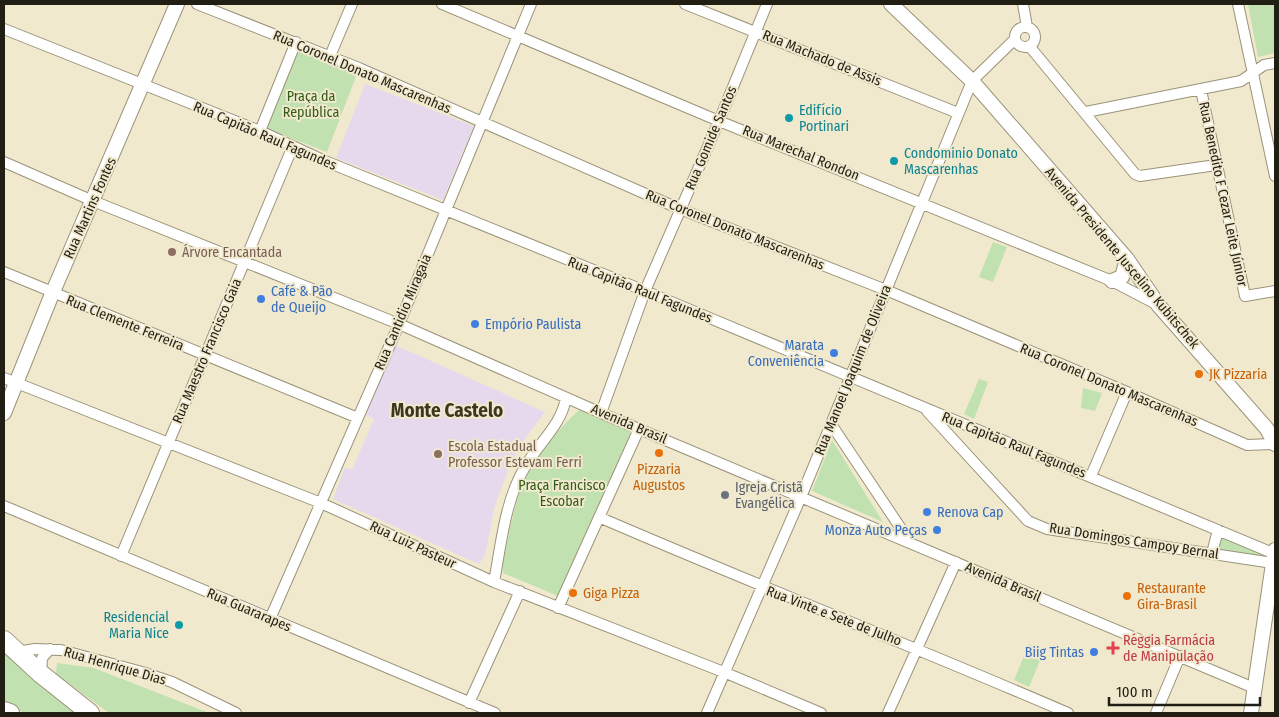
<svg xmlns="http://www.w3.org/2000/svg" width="1279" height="717" viewBox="0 0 1279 717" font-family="'Fira Sans Condensed',sans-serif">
<rect width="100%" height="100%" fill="#f1e9cd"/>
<path fill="#e7d9ed" d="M 365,84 L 474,126 L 443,200 L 336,158 Z
M 395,345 L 545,412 L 524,440 L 508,470 L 495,505 L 485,555 L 479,564 L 333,499 L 345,467 L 352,470 L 374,419 L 366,415 Z"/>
<path fill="#c1e1b1" d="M 1248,4 L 1275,4 L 1275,53 L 1258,57 Z
M 298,49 L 357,74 L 327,152 L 265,128 Z
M 993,242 L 1007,247 L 993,282 L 979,277 Z
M 979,379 L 988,382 L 974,419 L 964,414 Z
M 1083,388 L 1102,393 L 1095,411 L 1081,408 Z
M 579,410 L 631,432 L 560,597 L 503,573 L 502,562 C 508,540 512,516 519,495 C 531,462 554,433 579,410 Z
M 832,440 L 883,522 L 812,491 Z
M 1221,537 L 1266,553 L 1265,558 L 1219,550 L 1217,548 Z
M 1029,644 L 1044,651 L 1029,687 L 1014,680 Z
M 4,654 L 76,713 L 24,713 L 4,703 Z
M 57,663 L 94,668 L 209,713 L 109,713 L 56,674 Z"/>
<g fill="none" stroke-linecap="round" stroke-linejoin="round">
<defs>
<path id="street" d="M 197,4 L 359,68 L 680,209 L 886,290 L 1127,392 L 1247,445 L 1275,444
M 442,4 L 719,121 L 1112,281 L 1158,305
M 685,4 L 958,113
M 1023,4 L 1027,27
M 1238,4 L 1275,176
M1015 37a10 10 0 1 1 20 0a10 10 0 1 1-20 0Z
M 4,29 L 260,131 L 325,161 L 645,291 L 1275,554
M 1030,47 L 1135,174 L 1140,176 L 1216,165
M 330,56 L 352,4
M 1201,90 L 1245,296 L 1275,291
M 1086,112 L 1241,81 L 1264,65 L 1275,63
M 260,131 L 296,42
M 4,162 L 93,201 L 399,324 L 601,413 L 1254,688
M 4,272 L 358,418
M 4,378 L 321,503 L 494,582 L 726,673 L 821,713
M 927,411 L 1028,521 L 1047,529 L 1273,563
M 601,413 L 645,291 L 719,121 L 767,4
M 831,424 L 910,542
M 1091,476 L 1127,392
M 4,506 L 495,713
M 601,518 C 756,585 913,646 1068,713
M 1212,553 L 1218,530
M 121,556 L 293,146
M 494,582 C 501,545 505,500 525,467 C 539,442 561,426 566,398
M 558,608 L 639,429
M 270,619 L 399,324 L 531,4
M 17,652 L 35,649 L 61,650 L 142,672 L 172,682 L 236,713
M 41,674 L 42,658 L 50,649
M 469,703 L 520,591
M 707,713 L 801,497 L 972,81 L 1015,39
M 888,713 L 956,562
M 1156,713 L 1180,656"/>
<path id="secondary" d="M 891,4 L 972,81 L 1127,259 L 1159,306 L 1267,429 L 1275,444
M 1112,281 L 1122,277 L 1127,259
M 4,413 L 52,294 L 177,4
M 1251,713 L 1275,550"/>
<path id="highway" d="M 4,640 L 41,674 L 90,713
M 4,711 L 10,713"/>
</defs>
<use href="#street" stroke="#9a9379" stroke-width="12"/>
<use href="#secondary" stroke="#9a9379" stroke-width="16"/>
<use href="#highway" stroke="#9a9379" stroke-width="20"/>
<use href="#street" stroke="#fff" stroke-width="10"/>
<use href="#secondary" stroke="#fff" stroke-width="14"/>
<use href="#highway" stroke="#fff" stroke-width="18"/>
</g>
<g fill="#0f9aa8" stroke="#f1e9cd" stroke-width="2">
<circle cx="789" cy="118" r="5"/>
<circle cx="894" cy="161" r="5"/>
<circle cx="179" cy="625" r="5"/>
</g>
<g fill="#8d6e63" stroke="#f1e9cd" stroke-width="2">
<circle cx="172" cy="252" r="5"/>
<circle cx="438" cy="454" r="5"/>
</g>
<g fill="#3f7fe0" stroke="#f1e9cd" stroke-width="2">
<circle cx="261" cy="299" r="5"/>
<circle cx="475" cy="324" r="5"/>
<circle cx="834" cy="353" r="5"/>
<circle cx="927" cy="512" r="5"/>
<circle cx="937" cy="530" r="5"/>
<circle cx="1094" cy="652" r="5"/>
</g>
<g fill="#e8710a" stroke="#f1e9cd" stroke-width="2">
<circle cx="1199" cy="374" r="5"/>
<circle cx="659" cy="453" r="5"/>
<circle cx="573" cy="593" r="5"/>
<circle cx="1127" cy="596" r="5"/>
</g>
<circle fill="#6b7280" stroke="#f1e9cd" stroke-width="2" cx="725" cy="495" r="5"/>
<path fill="#e0444e" stroke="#f1e9cd" stroke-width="2" d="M1110.5 640.5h5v5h5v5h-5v5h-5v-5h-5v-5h5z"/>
<g text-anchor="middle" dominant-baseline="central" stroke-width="4" stroke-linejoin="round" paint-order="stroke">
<g font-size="14" fill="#211e14" stroke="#f1e9cd">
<text transform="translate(822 58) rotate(22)">Rua Machado de Assis</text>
<text transform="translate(362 72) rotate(23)">Rua Coronel Donato Mascarenhas</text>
<text transform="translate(265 136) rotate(23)">Rua Capitão Raul Fagundes</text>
<text transform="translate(711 138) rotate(-67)">Rua Gomide Santos</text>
<text transform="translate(801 153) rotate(22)">Rua Marechal Rondon</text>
<text transform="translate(1223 194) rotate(78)">Rua Benedito F Cezar Leite Júnior</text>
<text transform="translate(90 208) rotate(-66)">Rua Martins Fontes</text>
<text transform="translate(735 230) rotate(22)">Rua Coronel Donato Mascarenhas</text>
<text transform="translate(1122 258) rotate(50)">Avenida Presidente Juscelino Kubitschek</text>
<text transform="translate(640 290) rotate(22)">Rua Capitão Raul Fagundes</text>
<text transform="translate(403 312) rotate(-67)">Rua Cantidio Miragaia</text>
<text transform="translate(125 323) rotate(22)">Rua Clemente Ferreira</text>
<text transform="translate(207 351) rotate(-67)">Rua Maestro Francisco Gaia</text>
<text transform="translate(853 370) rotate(-68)">Rua Manoel Joaquim de Oliveira</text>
<text transform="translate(1109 385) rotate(23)">Rua Coronel Donato Mascarenhas</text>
<text transform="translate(629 424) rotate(23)">Avenida Brasil</text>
<text transform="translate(1014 445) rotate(22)">Rua Capitão Raul Fagundes</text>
<text transform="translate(1134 541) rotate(9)">Rua Domingos Campoy Bernal</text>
<text transform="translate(413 545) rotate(25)">Rua Luiz Pasteur</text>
<text transform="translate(1003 582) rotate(23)">Avenida Brasil</text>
<text transform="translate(249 610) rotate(23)">Rua Guararapes</text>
<text transform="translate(834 616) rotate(21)">Rua Vinte e Sete de Julho</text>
<text transform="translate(115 666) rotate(16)">Rua Henrique Dias</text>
</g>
<g font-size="14" fill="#335b18" stroke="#f1e9cd">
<text x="311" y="96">Praça da<tspan x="311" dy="16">República</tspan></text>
<text x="562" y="485">Praça Francisco<tspan x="562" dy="16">Escobar</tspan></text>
</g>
<g font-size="14" fill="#0d838f" stroke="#f1e9cd" text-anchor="start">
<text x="799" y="110">Edifício<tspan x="799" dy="16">Portinari</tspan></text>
<text x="904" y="153">Condominio Donato<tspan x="904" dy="16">Mascarenhas</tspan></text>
<text x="169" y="617" text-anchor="end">Residencial<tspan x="169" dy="16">Maria Nice</tspan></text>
</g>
<g font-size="14" fill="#785e54" stroke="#f1e9cd" text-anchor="start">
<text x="182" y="252">Árvore Encantada</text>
<text x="448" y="446">Escola Estadual<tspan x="448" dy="16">Professor Estevam Ferri</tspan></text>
</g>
<g font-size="14" fill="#366cbe" stroke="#f1e9cd" text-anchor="start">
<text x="271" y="291">Café &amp; Pão<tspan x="271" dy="16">de Queijo</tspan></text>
<text x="485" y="324">Empório Paulista</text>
<text x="824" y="345" text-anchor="end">Marata<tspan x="824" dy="16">Conveniência</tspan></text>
<text x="937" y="512">Renova Cap</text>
<text x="927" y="530" text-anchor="end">Monza Auto Peças</text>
<text x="1084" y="652" text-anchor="end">Biig Tintas</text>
</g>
<g font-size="14" fill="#c56008" stroke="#f1e9cd" text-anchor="start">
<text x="1209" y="374">JK Pizzaria</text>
<text x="659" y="469" text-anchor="middle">Pizzaria<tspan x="659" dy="16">Augustos</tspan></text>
<text x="1137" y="588">Restaurante<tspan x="1137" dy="16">Gira-Brasil</tspan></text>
<text x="583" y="593">Giga Pizza</text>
</g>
<g font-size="14" fill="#5b616d" stroke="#f1e9cd" text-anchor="start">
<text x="735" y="487">Igreja Cristã<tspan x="735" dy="16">Evangélica</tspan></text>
</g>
<g font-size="14" fill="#be3a42" stroke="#f1e9cd" text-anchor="start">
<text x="1123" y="640">Réggia Farmácia<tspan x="1123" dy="16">de Manipulação</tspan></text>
</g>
<g font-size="19" font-weight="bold" fill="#3d371f" stroke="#f1e9cd">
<text x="447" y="410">Monte Castelo</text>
</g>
</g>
<rect width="1279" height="717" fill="none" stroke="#211e14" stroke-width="10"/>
<path d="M1109 697v8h151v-8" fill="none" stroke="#211e14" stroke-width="2.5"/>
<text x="1116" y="697" font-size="15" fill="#211e14" stroke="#f1e9cd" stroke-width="4" paint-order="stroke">100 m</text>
</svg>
